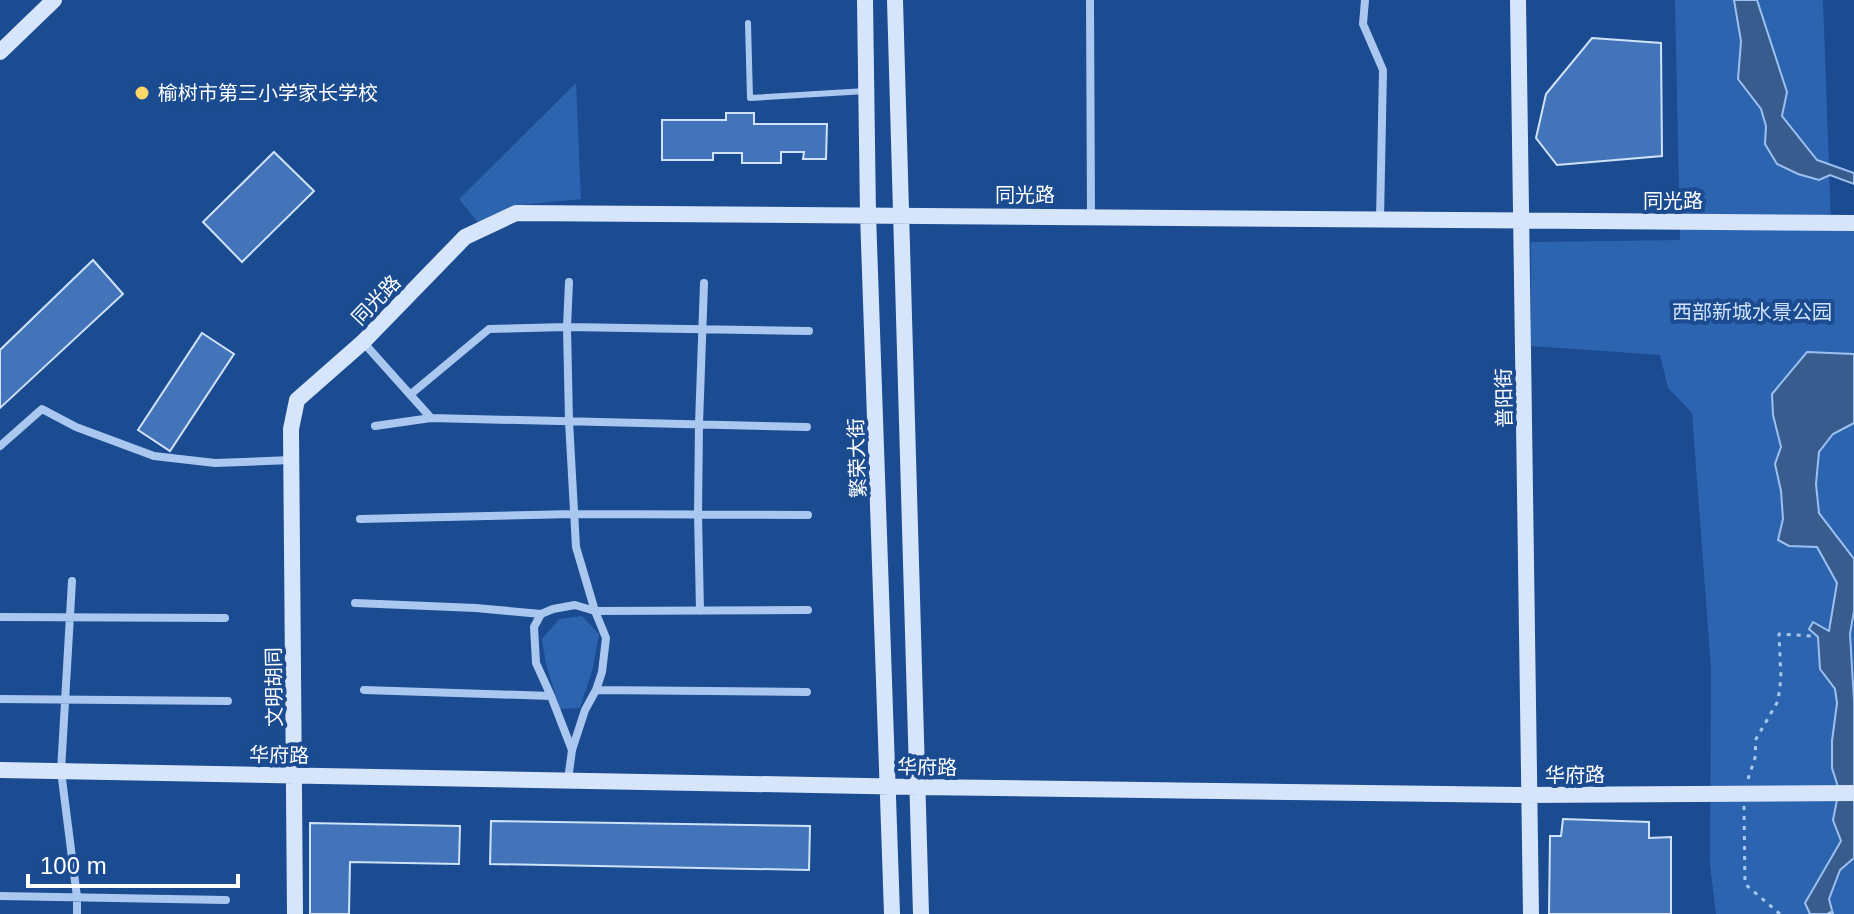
<svg xmlns="http://www.w3.org/2000/svg" width="1854" height="914" viewBox="0 0 1854 914" font-family="Arial,'Noto Sans SC',sans-serif">
<rect width="100%" height="100%" fill="#1b4b90"/>
<path fill="#2d64af" d="M 1675,0 L 1823,0 L 1831,222 L 1854,223 L 1854,914 L 1716,914 L 1710,864 L 1711,668 L 1692,413 L 1668,388 L 1660,355 L 1531,346 L 1531,242 L 1680,240 Z
M 576,83 L 581,199 L 520,205 L 480,225 L 459,199 Z
M 582,616 L 599,634 L 593,668 L 580,708 L 560,709 L 546,664 L 542,639 L 559,619 Z"/>
<path fill="#395c8e" stroke="#9cc1f1" stroke-width="2" d="M 1734,0 L 1757,0 L 1787,92 L 1782,116 L 1817,160 L 1854,173 L 1854,184 L 1830,175 L 1819,180 L 1798,174 L 1777,164 L 1765,144 L 1766,126 L 1761,109 L 1738,79 L 1741,41 Z
M 1807,352 L 1854,354 L 1854,423 L 1833,434 L 1819,452 L 1816,484 L 1819,513 L 1854,559 L 1854,611 L 1850,634 L 1854,701 L 1854,858 L 1840,870 L 1829,899 L 1833,914 L 1810,914 L 1805,903 L 1841,841 L 1833,820 L 1839,790 L 1832,768 L 1832,741 L 1837,703 L 1835,689 L 1820,669 L 1818,637 L 1809,629 L 1813,622 L 1829,631 L 1837,583 L 1817,547 L 1789,546 L 1778,540 L 1783,519 L 1781,491 L 1775,464 L 1781,447 L 1773,415 L 1772,394 Z"/>
<path fill="#4374b9" stroke="#d0e2fa" stroke-width="2" d="M 1592,38 L 1661,43 L 1662,156 L 1557,165 L 1536,138 L 1546,94 Z
M 726,113 L 754,113 L 754,124 L 827,124 L 826,159 L 803,159 L 804,152 L 781,152 L 781,163 L 742,163 L 742,153 L 713,153 L 713,160 L 662,160 L 662,120 L 726,120 Z
M 274,152 L 314,191 L 242,262 L 203,222 Z
M 93,260 L 123,294 L 0,408 L 0,350 Z
M 202,333 L 234,354 L 170,451 L 138,430 Z
M 1563,819 L 1649,822 L 1649,838 L 1671,837 L 1671,914 L 1549,914 L 1550,836 L 1561,836 Z
M 491,821 L 810,826 L 809,870 L 490,864 Z
M 310,823 L 460,826 L 459,864 L 350,862 L 349,914 L 310,914 Z"/>
<g fill="none" stroke-linecap="round" stroke-linejoin="round">
<path stroke="#a9c7ef" stroke-width="3" stroke-dasharray="4 6" stroke-linecap="butt" d="M 1748,779 L 1755,758 L 1756,739 L 1778,701 L 1781,678 L 1779,634 L 1812,636
M 1744,806 L 1745,884 L 1780,914
M 1828,914 L 1835,910"/>
<path stroke="#a9c7ef" stroke-width="6" d="M 748,23 L 750,98 L 866,91"/>
<path stroke="#a9c7ef" stroke-width="8" d="M 1090,0 L 1091,216
M 1365,0 L 1363,24 L 1383,70 L 1380,219
M 569,282 L 567,327 L 569,421 L 576,547 L 595,611 L 808,610
M 363,342 L 431,418
M 411,394 L 489,329 L 567,327 L 809,331
M 375,426 L 431,418 L 807,427
M 0,446 L 42,409 L 76,427 L 154,456 L 215,463 L 291,460
M 360,519 L 575,514 L 808,515
M 72,581 L 61,771 L 77,897 L 77,914
M 355,603 L 476,608 L 541,614
M 700,611 L 698,514 L 699,424 L 704,283
M 0,617 L 225,618
M 364,690 L 551,696
M 596,690 L 807,692
M 0,699 L 228,701
M 568,780 L 572,750 L 585,710 L 596,690 L 602,672 L 606,638 L 595,611 L 575,605 L 553,609 L 541,614 L 534,627 L 536,663 L 551,696 L 572,750
M 0,896 L 226,900"/>
<path stroke="#d7e5fa" stroke-width="16" d="M 865,0 L 868,214 L 892,914
M 895,0 C 901,305 915,609 921,914
M 1518,0 L 1531,914
M 0,52 L 54,0
M 0,770 L 918,787 L 1520,795 L 1854,793
M 295,914 L 291,429 L 297,400 L 363,342 L 465,237 L 516,213 L 1854,223"/>
</g>
<circle fill="#ffd767" stroke="#1b4b90" stroke-width="3" cx="142" cy="93" r="8"/>
<g text-anchor="middle" dominant-baseline="central" stroke-width="8" stroke-linejoin="round" paint-order="stroke">
<g font-size="20" fill="#fff" stroke="#1b4b90" text-anchor="start">
<text x="158" y="93">榆树市第三小学家长学校</text>
</g>
<g font-size="20" fill="#fff" stroke="#1b4b90">
<text x="1025" y="195">同光路</text>
<text x="1673" y="201">同光路</text>
<text transform="translate(376 300) rotate(-46)">同光路</text>
<text transform="translate(1504 398) rotate(-91)">普阳街</text>
<text transform="translate(857 458) rotate(-92)">繁荣大街</text>
<text transform="translate(274 687) rotate(-91)">文明胡同</text>
<text transform="translate(279 755) rotate(1)">华府路</text>
<text transform="translate(927 767) rotate(1)">华府路</text>
<text x="1575" y="775">华府路</text>
</g>
<g font-size="20" fill="#d0e2fa" stroke="#1b4b90">
<text x="1752" y="312">西部新城水景公园</text>
</g>
</g>
<path d="M28 874v12h210v-12" fill="none" stroke="#ffffff" stroke-width="4"/>
<text x="40" y="874" font-size="24" fill="#ffffff" stroke="#1b4b90" stroke-width="6" paint-order="stroke">100 m</text>
</svg>
